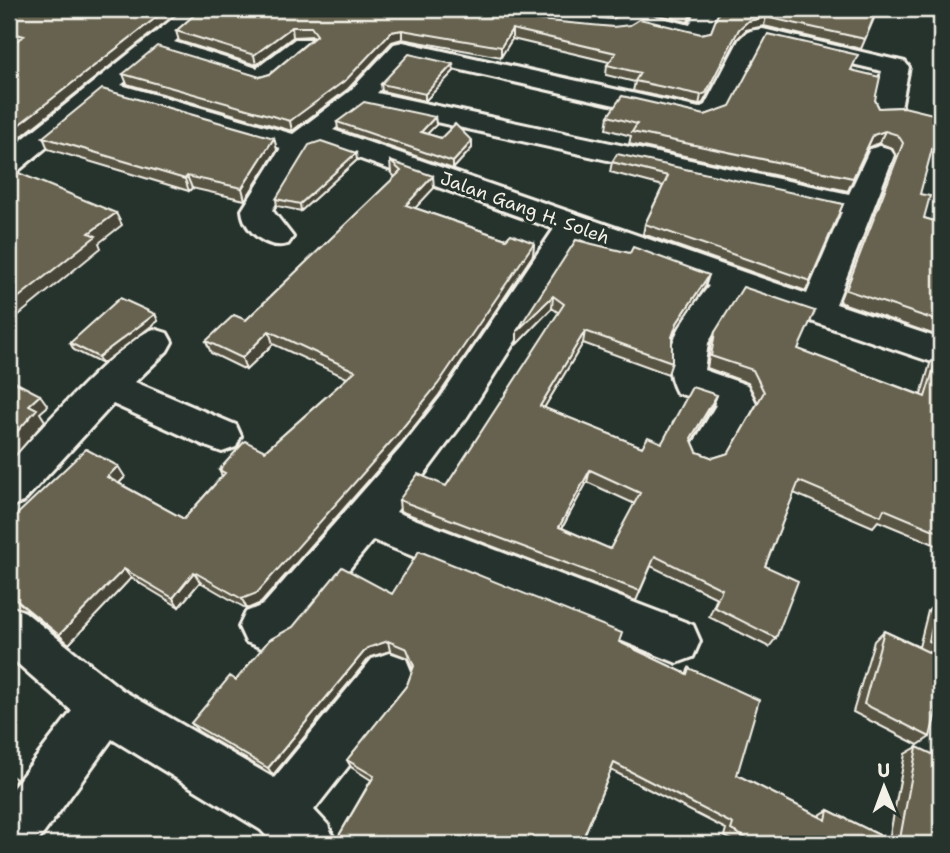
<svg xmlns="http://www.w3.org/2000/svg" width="950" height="853" viewBox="0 0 950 853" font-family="'Shantell Sans',sans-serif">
<rect width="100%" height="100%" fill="#26332d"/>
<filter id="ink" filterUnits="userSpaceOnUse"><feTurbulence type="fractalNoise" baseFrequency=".0143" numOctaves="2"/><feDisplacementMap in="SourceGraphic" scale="14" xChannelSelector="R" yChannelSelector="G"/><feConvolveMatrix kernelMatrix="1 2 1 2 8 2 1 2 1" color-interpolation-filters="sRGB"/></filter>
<g filter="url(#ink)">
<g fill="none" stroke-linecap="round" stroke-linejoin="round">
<defs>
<path id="minor" d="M 185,9 L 211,9 L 174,42 L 257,68 L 295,39 L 313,39 L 316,44 L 270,82 L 261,85 L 160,53 L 121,85 L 293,134 L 350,91 L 394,44 L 403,42 L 699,108 L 705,105 L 739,40 C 746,31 752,30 763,29 L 905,62 L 909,67 L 900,113 L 896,119 L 876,119 L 872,113 L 882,71 L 763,43 L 726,116 L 702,125 L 409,58 L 377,93 L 849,194 L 870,149 L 880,146 L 890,149 L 894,155 L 836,304 L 941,339 L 941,365 L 737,296 L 708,343 L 704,370 L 747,385 L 756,403 L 723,462 L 709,467 L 695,462 L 689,451 L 716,405 L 677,393 C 655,353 685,317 709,286 L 580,239 L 467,417 L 396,512 L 693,625 L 700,641 L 693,657 L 677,663 L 373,540 L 295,635 L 267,650 L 246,642 L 239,627 L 246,612 L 263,605 L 400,449 L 441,397 L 554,229 L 322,145 L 309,150 L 272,210 L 293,237 L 288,244 C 268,250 244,232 242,210 L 281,148 L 106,98 L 19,170 L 9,173 L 9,150 ZM 364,106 L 842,212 L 807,294 L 333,130 Z
M 407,9 L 492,9 L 612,20 L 634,11 L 690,25 L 697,9 L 720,9 L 708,39 L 699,41 L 638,26 L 628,32 L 612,34 L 419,16 L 411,14 Z
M 154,329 L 167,333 L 172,342 L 167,351 L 135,382 L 236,425 L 241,436 L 236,447 L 222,452 L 208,447 L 113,404 L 23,502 L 9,507 L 9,463 C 38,433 119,340 154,329 Z
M 9,605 L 25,612 L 122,690 L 274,778 L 372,659 L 389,653 L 406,659 L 413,676 L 406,693 L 314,810 L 328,825 L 336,844 L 274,844 L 261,830 L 112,739 L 36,844 L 9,844 L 9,793 L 72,711 L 9,656 Z"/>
</defs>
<use href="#minor" stroke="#f4f1e8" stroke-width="6"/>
<use href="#minor" fill="#26332d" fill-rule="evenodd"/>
</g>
<path fill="#585444" stroke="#f4f1e8" stroke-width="2" fill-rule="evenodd" d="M 9,9 L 182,9 L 17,140 L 9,137 L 9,46 L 14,42 L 9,41 Z
M 201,9 L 613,27 L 701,34 L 711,32 L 720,9 L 878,9 L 861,49 L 764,26 L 746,30 L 737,39 L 703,103 L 699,105 L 633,91 L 635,82 L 606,75 L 607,65 L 609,62 L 512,39 L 501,57 L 402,39 L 392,42 L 348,89 L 292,131 L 127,84 L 123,74 L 260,77 L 270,74 L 314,37 L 313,36 L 293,37 L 256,65 L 179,41 L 176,31 Z
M 518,9 L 634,9 L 612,17 Z
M 636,9 L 696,9 L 688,22 Z
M 852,70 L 875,100 L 879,108 L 904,107 L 924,218 L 941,223 L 941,337 L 839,302 L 896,156 L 892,148 L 879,143 L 868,148 L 848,191 L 629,144 L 631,136 L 606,129 L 608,116 L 705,115 Z
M 454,71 L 425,101 L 382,91 L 381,84 Z
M 435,117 L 436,125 L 427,134 L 441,138 L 472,141 L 472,148 L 453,169 L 338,129 L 337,122 Z
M 43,137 L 274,138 L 277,150 L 245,200 L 192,188 L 189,191 L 48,149 Z
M 357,160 L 301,211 L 277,206 L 276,199 Z
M 390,161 L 434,188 L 415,208 L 506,239 L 534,243 L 533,255 L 439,395 L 398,447 L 261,603 L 247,609 L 200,582 L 179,607 L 131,578 L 69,644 L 26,610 L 9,605 L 9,522 L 125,477 L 119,483 L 184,519 L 222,476 L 219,470 L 265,451 L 347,378 L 273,344 L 246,370 L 211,353 L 206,341 L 246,320 L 395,177 L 391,173 Z
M 612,162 L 843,204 L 806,291 L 643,234 L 645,224 L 663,186 L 610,172 Z
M 576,240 L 705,287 L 673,335 L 672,339 L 672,362 L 668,374 L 583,343 L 544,408 L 642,447 L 662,443 L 717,395 L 712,407 L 692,441 L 697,452 L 713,458 L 729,453 L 758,403 L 748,383 L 707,368 L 711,344 L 715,332 L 798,349 L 921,395 L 930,364 L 939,352 L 941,353 L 941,547 L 878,521 L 873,527 L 794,493 L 765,566 L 776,638 L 769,647 L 709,617 L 717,598 L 651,566 L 636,601 L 400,511 L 399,500 L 446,486 L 559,313 L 552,308 L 517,344 ZM 587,482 L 635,504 L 610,549 L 562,528 Z
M 155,314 L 158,321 L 102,364 L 74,350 L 70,343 Z
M 941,574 L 941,691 L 930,737 L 918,745 L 853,712 L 874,641 L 884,631 L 919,647 L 928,611 L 933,606 Z
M 392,594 L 619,642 L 686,674 L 689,668 L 737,775 L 818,816 L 828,810 L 889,840 L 905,754 L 917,747 L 941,844 L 740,844 L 724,836 L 726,829 L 611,770 L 581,843 L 584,844 L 334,844 L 371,780 L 351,767 L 347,760 L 407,685 L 413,669 L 408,658 L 390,651 L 370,657 L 273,775 L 198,731 L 191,723 L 236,680 Z"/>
<path fill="#474537" stroke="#f4f1e8" stroke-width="2" d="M 167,9 L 182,9 L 17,140 L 12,130 Z
M 613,9 L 634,9 L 612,17 Z
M 692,9 L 696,9 L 688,22 L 691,12 Z
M 766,17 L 764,26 L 746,30 L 737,39 L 703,103 L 699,105 L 701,95 L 739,29 L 748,21 Z
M 292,27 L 293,37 L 256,65 L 254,55 Z
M 512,29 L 512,39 L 501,57 L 501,47 Z
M 402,30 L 402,39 L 392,42 L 348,89 L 292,131 L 290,121 L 391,32 Z
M 453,64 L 454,71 L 425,101 L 425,94 Z
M 435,117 L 436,125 L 422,139 L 421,132 Z
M 885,131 L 879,143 L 868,148 L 848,191 L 873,135 Z
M 274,138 L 277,150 L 245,200 L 242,188 Z
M 472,141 L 472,148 L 453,169 L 453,162 Z
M 356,153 L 357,160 L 301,211 L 300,204 Z
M 187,176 L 192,188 L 189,191 L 185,179 Z
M 433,176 L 434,188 L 407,217 L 406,205 Z
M 116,213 L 122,225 L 99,243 L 101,248 L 9,323 L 9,305 L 89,233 Z
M 534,243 L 533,255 L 439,395 L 398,447 L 261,603 L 247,609 L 242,599 Z
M 709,275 L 705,287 L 673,335 L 669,349 L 677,323 Z
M 553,296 L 552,308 L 517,344 L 517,331 Z
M 155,314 L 158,321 L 102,364 L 98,357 Z
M 269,331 L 273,344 L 246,370 L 242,358 Z
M 585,331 L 583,343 L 538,418 L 540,406 Z
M 40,395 L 48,406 L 40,413 L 45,421 L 9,463 L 9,441 L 29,405 Z
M 717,395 L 712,407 L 687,450 L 691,438 Z
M 118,466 L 125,477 L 114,488 L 107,477 Z
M 590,470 L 587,482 L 557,537 L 559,527 Z
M 124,569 L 131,578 L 69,644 L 59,635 Z
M 194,572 L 200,582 L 179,607 L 173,598 Z
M 388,641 L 390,651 L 370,657 L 273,775 L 268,768 L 367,648 Z
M 9,774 L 16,779 L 9,790 Z"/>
<path fill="#66624f" stroke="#f4f1e8" stroke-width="2" fill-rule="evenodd" d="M 9,9 L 167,9 L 12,130 L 9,129 L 9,46 L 24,36 L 9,32 Z
M 201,9 L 418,9 L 613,27 L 630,25 L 640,19 L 701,34 L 711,32 L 720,9 L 877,9 L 865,39 L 766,17 L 748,21 L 739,29 L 706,93 L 701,95 L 635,81 L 640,73 L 607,65 L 616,53 L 512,29 L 501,47 L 402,30 L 391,32 L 347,79 L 290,121 L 123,74 L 157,46 L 260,77 L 270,74 L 317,35 L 311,27 L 292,27 L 254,55 L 176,31 Z
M 677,9 L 692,9 L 691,12 Z
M 768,34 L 858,55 L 851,70 L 880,77 L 875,100 L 879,108 L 904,107 L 941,116 L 920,194 L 930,196 L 924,218 L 941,223 L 941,322 L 846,290 L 903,143 L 898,135 L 885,131 L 873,135 L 853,178 L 632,132 L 637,124 L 608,116 L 622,96 L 705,115 L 730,106 Z
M 409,54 L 453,64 L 425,94 L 381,84 Z
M 102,89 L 274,138 L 242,188 L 187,176 L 185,179 L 43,137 Z
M 364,102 L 435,117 L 421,132 L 441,138 L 455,124 L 472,141 L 453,162 L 337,122 Z
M 321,141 L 356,153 L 300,204 L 276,199 L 309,145 Z
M 617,154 L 843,204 L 810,281 L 645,224 L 668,176 L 612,162 Z
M 390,161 L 433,176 L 406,205 L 506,239 L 511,234 L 534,243 L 438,384 L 396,436 L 257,593 L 242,599 L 194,572 L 173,598 L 124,569 L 59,635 L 16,600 L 9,598 L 9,522 L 86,449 L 118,466 L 107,477 L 184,519 L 225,473 L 219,470 L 245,441 L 265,451 L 355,371 L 269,331 L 242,358 L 206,341 L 234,315 L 246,320 L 401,171 Z
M 9,169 L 116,213 L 89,233 L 96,236 L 9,305 Z
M 576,240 L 630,253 L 633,247 L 709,275 L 677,323 L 672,337 L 672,362 L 585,331 L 540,406 L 642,447 L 648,437 L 662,443 L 692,387 L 717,395 L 691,438 L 697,452 L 713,458 L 729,453 L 764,392 L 753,370 L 711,356 L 715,332 L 743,287 L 815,311 L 798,349 L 925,397 L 939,352 L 941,353 L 941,533 L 884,509 L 881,516 L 799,481 L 765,566 L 798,581 L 776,638 L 714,607 L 722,589 L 655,556 L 640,591 L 399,500 L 418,474 L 446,486 L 564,304 L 553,296 L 517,331 ZM 590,470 L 640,493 L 610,549 L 559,527 Z
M 120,298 L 155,314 L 98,357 L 70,343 Z
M 9,379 L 40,395 L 29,405 L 37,409 L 9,441 Z
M 419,551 L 622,633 L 619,642 L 687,674 L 689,668 L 759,700 L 737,775 L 826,820 L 828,810 L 898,844 L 757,844 L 731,830 L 733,824 L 614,763 L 581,843 L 584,844 L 396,844 L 387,839 L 384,844 L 334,844 L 374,776 L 347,760 L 407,685 L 414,666 L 407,649 L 388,641 L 367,648 L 268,768 L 191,723 L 230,676 L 236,680 L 269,640 L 293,627 L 342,567 L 392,594 Z
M 938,601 L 941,603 L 941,647 L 929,641 Z
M 884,631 L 941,658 L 941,691 L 930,737 L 864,704 Z
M 917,747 L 941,758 L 941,844 L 899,844 Z"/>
</g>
<g text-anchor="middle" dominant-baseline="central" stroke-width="6" stroke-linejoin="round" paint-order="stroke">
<g font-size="18" fill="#f4f1e8" stroke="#26332d">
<text transform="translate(525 208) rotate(20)">Jalan Gang H. Soleh</text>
</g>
</g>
<rect width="950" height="853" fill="none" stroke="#26332d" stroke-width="35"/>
<rect x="18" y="18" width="915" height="818" fill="none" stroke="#f4f1e8" stroke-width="2.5" filter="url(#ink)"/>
<g transform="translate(884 787) rotate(359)" stroke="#26332d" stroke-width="5" paint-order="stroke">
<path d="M0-5L12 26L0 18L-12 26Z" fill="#f4f1e8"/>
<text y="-10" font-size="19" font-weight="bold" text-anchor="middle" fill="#f4f1e8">U</text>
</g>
</svg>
